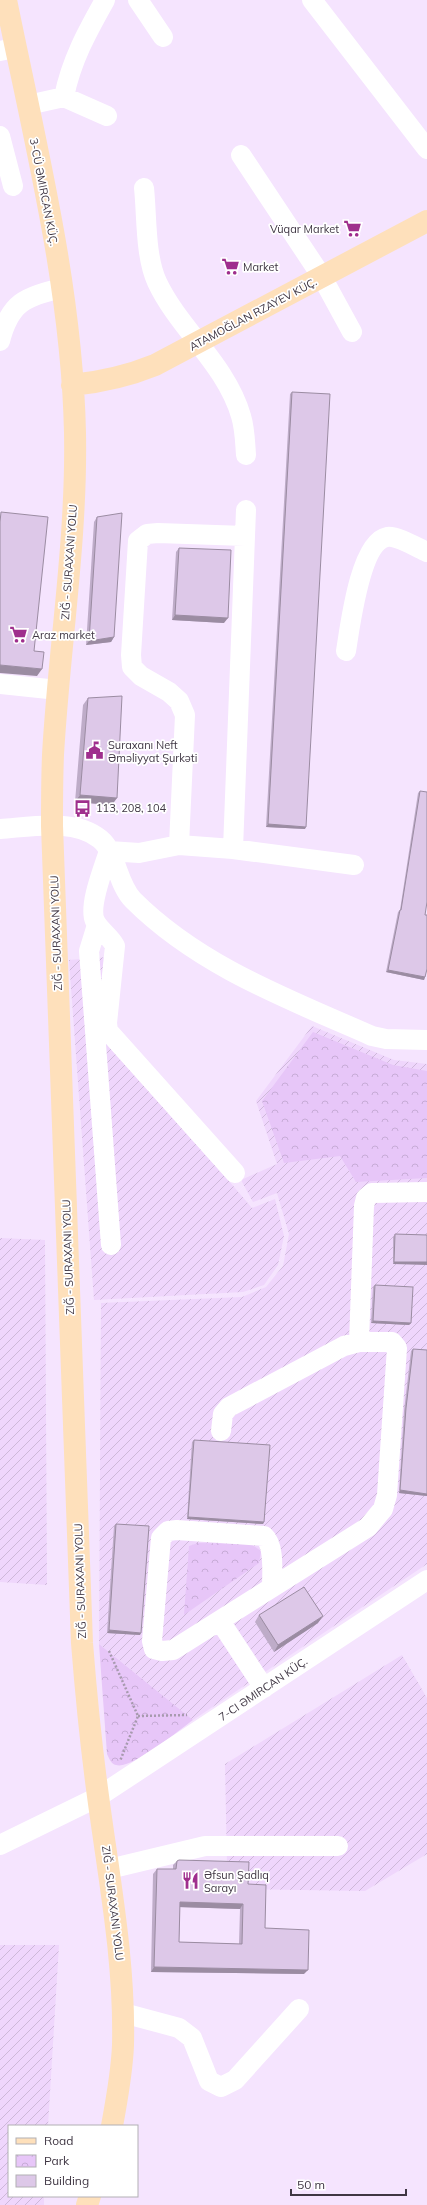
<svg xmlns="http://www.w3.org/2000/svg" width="427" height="2205" viewBox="0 0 427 2205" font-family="Mulish,sans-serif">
<defs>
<pattern id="industrial-furrows" width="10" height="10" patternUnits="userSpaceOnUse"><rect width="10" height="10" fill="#efd6fc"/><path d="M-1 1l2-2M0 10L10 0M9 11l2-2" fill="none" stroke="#ceb8d9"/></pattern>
<pattern id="park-crowns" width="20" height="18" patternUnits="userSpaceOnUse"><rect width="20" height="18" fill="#e7c6f8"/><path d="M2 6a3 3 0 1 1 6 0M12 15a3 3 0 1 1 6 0" fill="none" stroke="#c7abd6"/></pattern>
</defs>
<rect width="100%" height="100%" fill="#f5e4fe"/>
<path fill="url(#industrial-furrows)" d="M 108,957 L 100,1030 L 252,1208 L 275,1199 L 284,1236 L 278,1265 L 264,1285 L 243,1292 L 94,1300 L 69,960 Z
M 312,1026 L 394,1060 L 427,1064 L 427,1564 L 193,1720 L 99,1644 L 101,1303 L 242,1297 L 266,1287 L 283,1266 L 289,1234 L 277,1193 L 253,1202 L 241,1180 L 277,1164 L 256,1101 Z
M 0,1238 L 45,1240 L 47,1585 L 0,1582 Z
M 402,1655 L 427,1698 L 427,1854 L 365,1891 L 244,1889 L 227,1866 L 225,1764 Z
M 0,1945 L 59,1945 L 48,2126 L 9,2126 L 9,2196 L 44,2196 L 44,2205 L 0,2205 Z"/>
<path fill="url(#park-crowns)" d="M 313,1032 L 393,1065 L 427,1071 L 427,1178 L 356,1182 L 340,1156 L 284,1163 L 262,1101 Z
M 198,1543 L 251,1544 L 261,1551 L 259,1563 L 184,1615 L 189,1546 Z
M 99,1644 L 193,1720 C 179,1730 132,1770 116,1765 C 111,1764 109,1758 107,1754 Z"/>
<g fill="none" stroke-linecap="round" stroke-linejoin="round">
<path stroke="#a79aae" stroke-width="2.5" stroke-dasharray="2 2" stroke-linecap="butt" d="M 109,1651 L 138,1716 L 120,1761
M 138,1716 L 187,1715"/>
<path stroke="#fff" stroke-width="20" d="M 138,0 L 163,37
M 312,0 L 427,149
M 0,51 L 15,48
M 64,97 L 107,116
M 28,105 L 64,97 C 71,61 87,32 105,0
M 0,136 L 13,186
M 241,155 L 322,277 L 352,332
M 144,188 C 147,216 145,256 157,282 C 179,329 226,364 241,416 C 245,429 245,442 246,455
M 0,341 C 10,302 25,297 62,288
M 346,651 C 350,627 360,542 387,537 C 396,535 418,548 427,552
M 0,684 L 58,690
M 0,829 C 30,827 75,818 100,839 C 117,853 117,884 133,900 C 199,966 288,999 372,1036 L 386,1039 L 427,1040
M 179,845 L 185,715 L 179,701 L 169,692 L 141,676 L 132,667 L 131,655 L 138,541 L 147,534 L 158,533 L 245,536
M 233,849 L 246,510
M 97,925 L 89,951 L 111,1245
M 235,1173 L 108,1031 L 107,1023 L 115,946 C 110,936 100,931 95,921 C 88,906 104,867 109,851 L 139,853 L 179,845 L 233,849 L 354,865
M 359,1342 L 364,1206 L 366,1198 L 372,1193 L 427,1192
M 221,1431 L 223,1414 L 229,1407 L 344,1346 L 359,1342 L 392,1342 L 397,1348 L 387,1495 L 383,1509 L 368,1527 L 173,1650 L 162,1651 L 154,1649 L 152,1641 L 161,1538 L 168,1531 L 177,1530 L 264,1536 C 275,1546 272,1572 272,1587
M 220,1621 L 264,1688
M 0,1845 L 98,1797 L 427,1580
M 109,1869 L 205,1846 L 338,1846
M 123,2013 L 179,2028 L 192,2038 L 209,2081 L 221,2087 L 235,2080 L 299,2009"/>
<path stroke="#fee0bb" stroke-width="22" d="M 6,0 C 35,143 72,287 75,433 C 77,541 59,648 53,755 C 52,778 52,802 52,826 L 82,1643 C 86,1694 91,1745 98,1796 C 109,1879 125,1961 123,2045 C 122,2072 117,2099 112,2126
M 72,385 C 102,382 128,376 155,365 L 427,221
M 87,2205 L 90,2196"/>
</g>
<path fill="#beacc8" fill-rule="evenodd" d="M 292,392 L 305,829 L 266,827 L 290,394 Z
M 97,517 L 114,637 L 111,642 L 86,645 L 94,522 Z
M 179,548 L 224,623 L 172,620 L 176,552 Z
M 88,698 L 112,805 L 75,802 L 83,705 Z
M 420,791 L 425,915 L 425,977 L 424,980 L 386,972 L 398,912 L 400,910 L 418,793 Z
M 395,1234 L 427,1235 L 393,1264 L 393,1237 Z
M 375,1285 L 411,1323 L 409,1325 L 371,1323 L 373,1287 Z
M 413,1349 L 427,1496 L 399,1493 L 404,1411 L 411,1351 Z
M 194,1440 L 264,1522 L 263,1524 L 187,1519 L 192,1442 Z
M 116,1524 L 140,1635 L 107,1633 L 114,1526 Z
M 259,1615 L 318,1623 L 274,1652 L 255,1622 Z
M 177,1861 L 248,1884 L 265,1928 L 304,1974 L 151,1972 L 153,1874 L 157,1869 L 173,1869 L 173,1865 ZM 180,1907 L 240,1909 L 239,1944 L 179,1942 Z"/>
<path fill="#9b8ca2" d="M 175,615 L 228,618 L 224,623 L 172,620 Z
M 114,637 L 111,642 L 86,645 L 89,641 Z
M 0,665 L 42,669 L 37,676 L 0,673 Z
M 80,795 L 117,798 L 112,805 L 75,802 Z
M 268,824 L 306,827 L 305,829 L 266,827 Z
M 388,970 L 425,977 L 424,980 L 386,972 Z
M 394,1262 L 427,1262 L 427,1265 L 393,1264 Z
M 373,1321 L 411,1323 L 409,1325 L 371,1323 Z
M 400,1490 L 427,1494 L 427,1496 L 399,1493 Z
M 188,1517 L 264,1522 L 263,1524 L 187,1519 Z
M 323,1616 L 318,1623 L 274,1652 L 278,1645 Z
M 109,1630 L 141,1633 L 140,1635 L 107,1633 Z
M 180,1902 L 243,1904 L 240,1909 L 177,1907 Z
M 154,1967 L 308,1970 L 304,1974 L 151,1972 Z"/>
<path fill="#ddc8e8" stroke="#9b8ca2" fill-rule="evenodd" d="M 292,392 L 330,394 L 306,827 L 268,824 Z
M 1,512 L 48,517 L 34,651 L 44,652 L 42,669 L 0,665 L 0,522 Z
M 122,513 L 114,637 L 89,641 L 97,517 Z
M 179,548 L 231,550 L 228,618 L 175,615 Z
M 122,696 L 117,798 L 80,795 L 88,698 Z
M 420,791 L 427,792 L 427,902 L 425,915 L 427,915 L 427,969 L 425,977 L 388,970 L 400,910 L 401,910 Z
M 395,1234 L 427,1235 L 427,1262 L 394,1262 Z
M 375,1285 L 413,1287 L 411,1323 L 373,1321 Z
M 413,1349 L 427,1350 L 427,1494 L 400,1490 L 406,1408 Z
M 194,1440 L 270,1445 L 264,1522 L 188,1517 Z
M 116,1524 L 149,1526 L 141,1633 L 109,1630 Z
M 304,1587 L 323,1616 L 278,1645 L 259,1615 Z
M 179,1860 L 249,1862 L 248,1884 L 266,1885 L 265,1928 L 309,1930 L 308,1970 L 154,1967 L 157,1869 L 176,1869 L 177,1861 ZM 180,1902 L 243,1904 L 242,1944 L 179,1942 Z"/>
<defs>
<symbol id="supermarket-bare" viewBox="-9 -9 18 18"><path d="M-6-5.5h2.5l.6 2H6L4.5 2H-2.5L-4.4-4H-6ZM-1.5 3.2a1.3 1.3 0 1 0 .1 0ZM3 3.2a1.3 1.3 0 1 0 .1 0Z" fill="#9f2f8d" stroke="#fff" stroke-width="2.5" paint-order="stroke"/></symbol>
<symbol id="civic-bare" viewBox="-9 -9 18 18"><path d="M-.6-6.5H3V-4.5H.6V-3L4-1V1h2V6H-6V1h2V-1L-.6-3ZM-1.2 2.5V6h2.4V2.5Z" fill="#9f2f8d" stroke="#fff" stroke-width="2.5" paint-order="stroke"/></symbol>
<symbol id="bus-bare" viewBox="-9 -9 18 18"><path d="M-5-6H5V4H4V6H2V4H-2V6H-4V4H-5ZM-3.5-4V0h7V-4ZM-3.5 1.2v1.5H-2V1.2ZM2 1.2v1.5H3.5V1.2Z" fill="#9f2f8d" stroke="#fff" stroke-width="2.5" paint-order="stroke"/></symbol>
<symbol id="restaurant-bare" viewBox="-9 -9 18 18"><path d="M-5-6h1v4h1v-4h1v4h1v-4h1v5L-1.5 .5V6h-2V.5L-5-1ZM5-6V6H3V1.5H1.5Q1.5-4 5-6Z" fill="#9f2f8d" stroke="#fff" stroke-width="2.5" paint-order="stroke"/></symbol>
</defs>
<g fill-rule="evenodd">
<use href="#supermarket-bare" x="340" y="216" width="25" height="25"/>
<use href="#supermarket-bare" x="218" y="254" width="25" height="25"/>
<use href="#supermarket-bare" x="6" y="622" width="25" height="25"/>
<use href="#civic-bare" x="82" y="738" width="25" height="25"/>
<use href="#bus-bare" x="70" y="796" width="25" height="25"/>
<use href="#restaurant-bare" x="178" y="1868" width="25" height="25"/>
</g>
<g text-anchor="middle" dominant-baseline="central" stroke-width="3.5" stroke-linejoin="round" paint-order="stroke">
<g font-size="11" fill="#3f3643" stroke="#fff">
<text transform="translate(44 192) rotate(79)">3-CÜ ƏMIRCAN KÜÇ.</text>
<text transform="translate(253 314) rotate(-28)">ATAMOĞLAN RZAYEV KÜÇ.</text>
<text transform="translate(69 562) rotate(-86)">ZIĞ - SURAXANI YOLU</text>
<text transform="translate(56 933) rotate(-92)">ZIĞ - SURAXANI YOLU</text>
<text transform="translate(68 1257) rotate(-92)">ZIĞ - SURAXANI YOLU</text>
<text transform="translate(80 1581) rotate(-92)">ZIĞ - SURAXANI YOLU</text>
<text transform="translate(263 1689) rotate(-34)">7-CI ƏMIRCAN KÜÇ.</text>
<text transform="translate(113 1903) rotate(83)">ZIĞ - SURAXANI YOLU</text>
</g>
<g font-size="11" fill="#3f3643" stroke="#fff" text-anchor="start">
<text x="339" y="229" text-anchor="end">Vüqar Market</text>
<text x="243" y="267">Market</text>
<text x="32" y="635">Araz market</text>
<text x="108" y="745">Suraxanı Neft<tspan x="108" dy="13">Əməliyyat Şurkəti</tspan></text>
<text x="96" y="808">113, 208, 104</text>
<text x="204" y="1875">Əfsun Şadlıq<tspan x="204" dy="13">Sarayı</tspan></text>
</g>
</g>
<rect x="8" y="2125" width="130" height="72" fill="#ffffff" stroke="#b2afb4"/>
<rect x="16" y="2138" width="20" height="6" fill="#fee0bb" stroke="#b2afb4"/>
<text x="44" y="2145" font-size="12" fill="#3f3643">Road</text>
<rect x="16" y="2155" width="20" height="12" fill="url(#park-crowns)" stroke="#b2afb4"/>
<text x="44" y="2165" font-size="12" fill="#3f3643">Park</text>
<rect x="16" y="2175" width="20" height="12" fill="#ddc8e8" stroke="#b2afb4"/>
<text x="44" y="2185" font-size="12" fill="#3f3643">Building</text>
<path d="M291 2189v6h115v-6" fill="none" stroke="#3f3643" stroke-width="2"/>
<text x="297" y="2189" font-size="12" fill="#3f3643" stroke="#ffffff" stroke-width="3" paint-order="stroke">50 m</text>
</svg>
